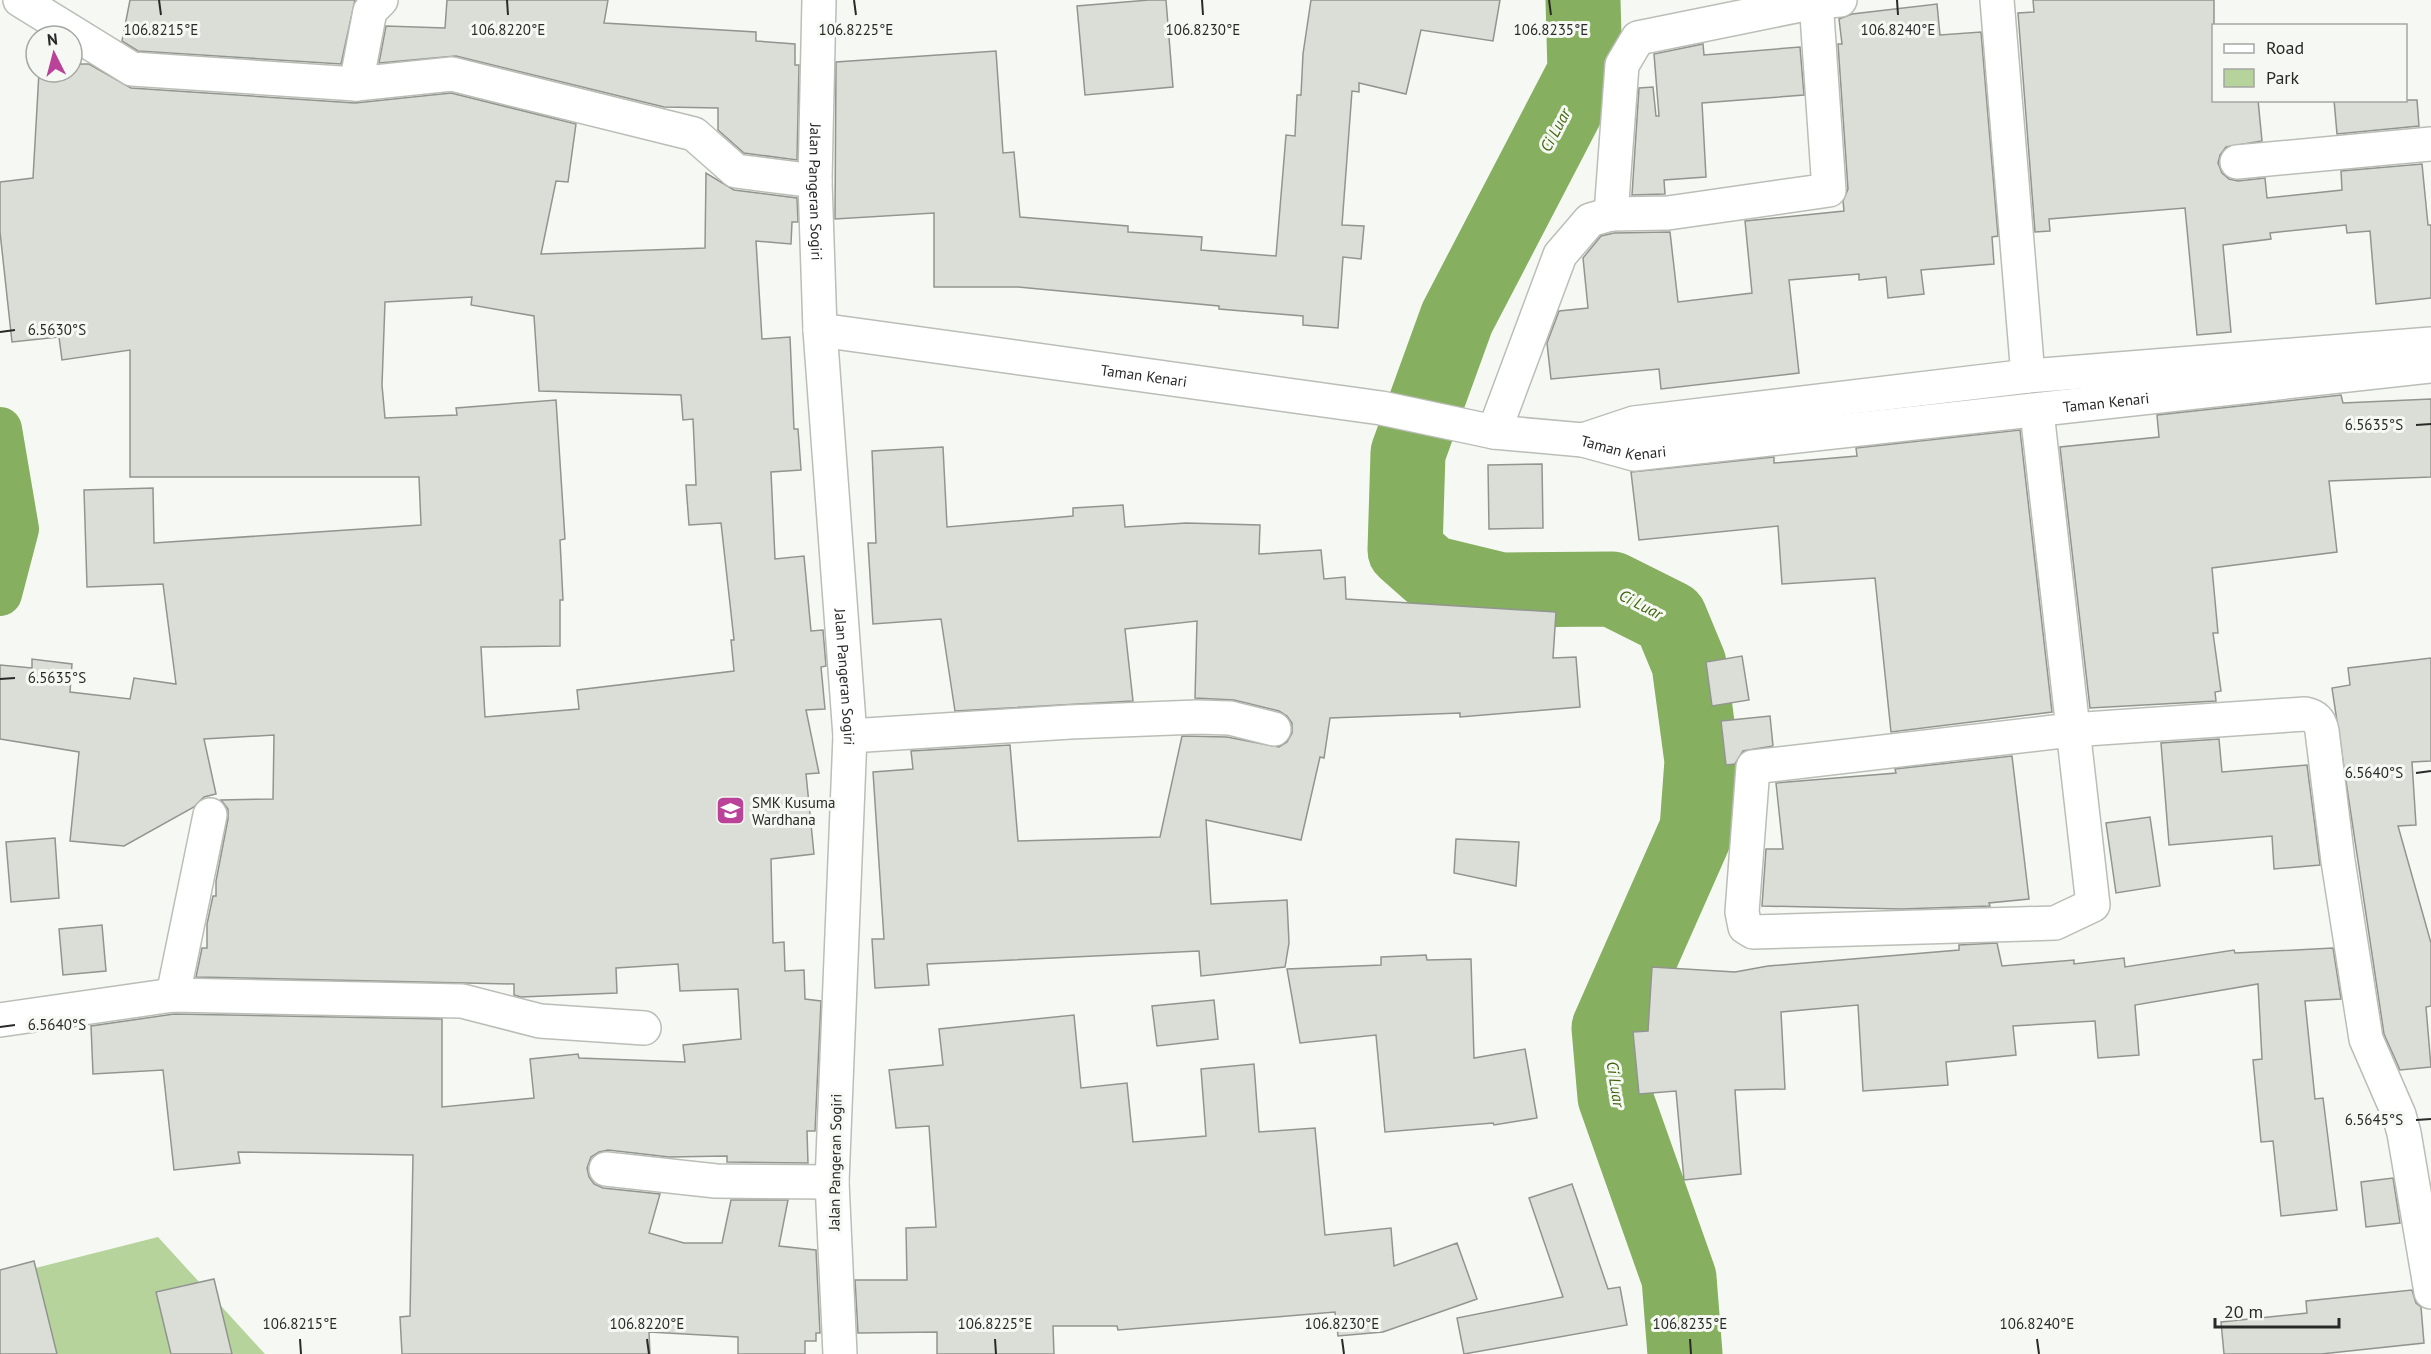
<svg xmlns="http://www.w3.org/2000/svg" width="2431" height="1354" viewBox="0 0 2431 1354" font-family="'PT Sans',sans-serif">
<rect width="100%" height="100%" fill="#f6f9f3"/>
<path fill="#b5d39b" d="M 158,1237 L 265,1354 L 0,1354 L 0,1277 Z"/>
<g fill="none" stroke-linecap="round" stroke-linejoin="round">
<path stroke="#86af5f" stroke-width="44" d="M 0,429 L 17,529 L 0,594"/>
<path stroke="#86af5f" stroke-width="75" d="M 1583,0 L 1585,72 L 1457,318 L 1408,453 L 1405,550 L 1431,573 L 1501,590 L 1612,589 L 1670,618 L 1689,664 L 1702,761 L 1697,829 L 1609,1028 L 1615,1097 L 1679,1278 L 1685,1354"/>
</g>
<path fill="#daded7" stroke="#92958f" stroke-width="1.5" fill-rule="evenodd" d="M 130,0 L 355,0 L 341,64 L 138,51 L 122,41 Z
M 447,0 L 608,0 L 604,23 L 756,32 L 756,41 L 795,44 L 795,65 L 799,65 L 797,160 L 744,153 L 718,130 L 718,108 L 664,107 L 456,56 L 379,63 L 386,26 L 445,28 Z
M 1149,0 L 1166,0 L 1173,87 L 1085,95 L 1077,6 Z
M 1311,0 L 1500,0 L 1493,41 L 1421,30 L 1406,94 L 1359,83 L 1359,92 L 1352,91 L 1342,225 L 1364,226 L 1361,259 L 1343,257 L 1338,328 L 1303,325 L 1303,316 L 1219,309 L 1219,306 L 1018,287 L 934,287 L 934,213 L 835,219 L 836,62 L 996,51 L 1003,153 L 1014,152 L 1020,217 L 1128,226 L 1128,232 L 1202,237 L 1201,250 L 1276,256 L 1286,135 L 1295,136 L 1297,95 L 1301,95 L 1303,54 Z
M 2033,0 L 2214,0 L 2214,100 L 2258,100 L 2262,141 L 2226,147 L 2220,155 L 2218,163 L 2222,173 L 2229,179 L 2238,181 L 2265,178 L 2267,198 L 2342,190 L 2341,171 L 2422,164 L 2428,225 L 2431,225 L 2431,298 L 2376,304 L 2370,231 L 2347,233 L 2346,225 L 2270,233 L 2271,239 L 2223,245 L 2231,332 L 2197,335 L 2185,208 L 2049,219 L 2050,231 L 2035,232 L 2018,13 L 2034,12 Z
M 1937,4 L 1940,35 L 1981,32 L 1998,236 L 1992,237 L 1994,264 L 1921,270 L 1924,294 L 1888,298 L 1886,277 L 1859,280 L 1859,274 L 1789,280 L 1799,373 L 1661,389 L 1659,369 L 1551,379 L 1547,343 L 1559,311 L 1588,308 L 1583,258 L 1601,236 L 1614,233 L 1670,232 L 1678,302 L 1752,293 L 1745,221 L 1844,211 L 1843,201 L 1848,189 L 1838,44 L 1842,44 L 1839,19 L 1852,14 Z
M 1703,44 L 1704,55 L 1800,47 L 1804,95 L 1702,103 L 1706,177 L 1664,180 L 1665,194 L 1632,195 L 1639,88 L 1653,87 L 1656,116 L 1659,116 L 1654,54 Z
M 72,64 L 89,64 L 131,88 L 355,103 L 451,93 L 576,124 L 568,182 L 556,181 L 541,254 L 705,248 L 706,173 L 734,190 L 797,198 L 798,222 L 792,222 L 791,244 L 756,241 L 762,339 L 790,337 L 794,429 L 798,429 L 801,470 L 771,472 L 775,559 L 804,556 L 811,631 L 823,630 L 826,666 L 821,667 L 825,709 L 806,710 L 819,773 L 806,774 L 814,854 L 771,859 L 773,943 L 784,942 L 785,971 L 804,970 L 805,999 L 821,1001 L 815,1131 L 807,1131 L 808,1163 L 727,1162 L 727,1156 L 669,1157 L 608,1150 L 599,1152 L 591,1157 L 587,1168 L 589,1177 L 594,1184 L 603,1188 L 660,1194 L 649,1233 L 684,1243 L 722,1243 L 731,1200 L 788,1200 L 779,1246 L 816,1250 L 820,1333 L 816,1333 L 816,1341 L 805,1341 L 805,1354 L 738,1354 L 738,1337 L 649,1332 L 650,1354 L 402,1354 L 400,1317 L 410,1316 L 413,1155 L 238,1152 L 240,1163 L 174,1170 L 163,1070 L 93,1074 L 91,1026 L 174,1014 L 442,1019 L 442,1107 L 534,1098 L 530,1059 L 578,1054 L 579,1058 L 685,1062 L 683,1045 L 741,1039 L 738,989 L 680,991 L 678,964 L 616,968 L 617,993 L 521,997 L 514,995 L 514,984 L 196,977 L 202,948 L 207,948 L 207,924 L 213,896 L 216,896 L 216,881 L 228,819 L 228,809 L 221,800 L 273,799 L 274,735 L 204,739 L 216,794 L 204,797 L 194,807 L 124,846 L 70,841 L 79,752 L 0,739 L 0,665 L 32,668 L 32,659 L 72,664 L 70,692 L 130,699 L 134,678 L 176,684 L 163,584 L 87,587 L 84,490 L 153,488 L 154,543 L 421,525 L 419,477 L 130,477 L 130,350 L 62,360 L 59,337 L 12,342 L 0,232 L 0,182 L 33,178 L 39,72 L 72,72 ZM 472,297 L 471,305 L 534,316 L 539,391 L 681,395 L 683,420 L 693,419 L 696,485 L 686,485 L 689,525 L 721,523 L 734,640 L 731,640 L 734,671 L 577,690 L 579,709 L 485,717 L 481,647 L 560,646 L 560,600 L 563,600 L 560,540 L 565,539 L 556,400 L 456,408 L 457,415 L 385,418 L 382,385 L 385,302 Z
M 2334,100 L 2417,100 L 2419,126 L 2337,134 Z
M 2341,395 L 2343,403 L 2431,399 L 2431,477 L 2329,481 L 2337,552 L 2212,568 L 2218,633 L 2213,633 L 2221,691 L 2215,692 L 2216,701 L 2090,708 L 2060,447 L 2159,437 L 2157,415 Z
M 2020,430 L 2052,712 L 1891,732 L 1875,578 L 1782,584 L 1778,526 L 1639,540 L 1631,472 L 1774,457 L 1774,463 L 1857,456 L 1856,448 Z
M 943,447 L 947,527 L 1073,516 L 1073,508 L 1123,505 L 1125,527 L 1186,523 L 1260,525 L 1259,554 L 1321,550 L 1324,579 L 1345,577 L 1346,599 L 1556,612 L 1553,658 L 1576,657 L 1580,707 L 1460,717 L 1460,713 L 1330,718 L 1324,758 L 1320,757 L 1301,840 L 1206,820 L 1211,904 L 1287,900 L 1289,943 L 1285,967 L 1201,976 L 1199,951 L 927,964 L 929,985 L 875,988 L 872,939 L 884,939 L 873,772 L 913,769 L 911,751 L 1010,745 L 1018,841 L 1160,837 L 1182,736 L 1227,737 L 1279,747 L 1287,742 L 1292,733 L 1292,723 L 1287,716 L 1279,711 L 1234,700 L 1195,698 L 1197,621 L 1125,629 L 1133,701 L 955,711 L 941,619 L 873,624 L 868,543 L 876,543 L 872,451 Z
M 1542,464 L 1543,528 L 1489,529 L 1488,465 Z
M 1742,656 L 1749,700 L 1712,706 L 1706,662 Z
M 2431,658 L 2431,761 L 2412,762 L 2416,825 L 2398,826 L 2431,943 L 2431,1006 L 2426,1007 L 2431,1067 L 2400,1070 L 2384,1034 L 2332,688 L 2350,685 L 2348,668 Z
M 1770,716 L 1773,746 L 1743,751 L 1735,764 L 1726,765 L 1721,721 Z
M 2219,739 L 2222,772 L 2307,765 L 2320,865 L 2274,869 L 2272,836 L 2169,845 L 2161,743 Z
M 2012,756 L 2029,899 L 1989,903 L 1990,906 L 1901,909 L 1762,906 L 1766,849 L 1783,849 L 1776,783 L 1896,773 L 1895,769 Z
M 2150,817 L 2160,886 L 2116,893 L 2106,823 Z
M 55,838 L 59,898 L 11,902 L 6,842 Z
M 1456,839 L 1519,842 L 1516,886 L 1454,873 Z
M 102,925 L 106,971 L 63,975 L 59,929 Z
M 1997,943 L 2002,966 L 2074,960 L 2074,964 L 2124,958 L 2125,967 L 2234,950 L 2235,953 L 2333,948 L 2341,999 L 2305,1001 L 2315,1099 L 2323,1098 L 2337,1210 L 2281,1216 L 2273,1141 L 2261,1142 L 2253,1060 L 2262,1059 L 2258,984 L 2135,1005 L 2139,1055 L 2098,1058 L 2095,1021 L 2013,1026 L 2016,1055 L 1946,1062 L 1948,1085 L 1863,1091 L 1858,1005 L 1781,1012 L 1785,1089 L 1735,1090 L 1741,1174 L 1684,1180 L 1676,1091 L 1639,1094 L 1633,1032 L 1648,1031 L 1652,967 L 1735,972 L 1768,966 L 1959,950 L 1959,945 Z
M 1426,955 L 1427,960 L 1471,959 L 1474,1058 L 1525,1049 L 1537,1118 L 1494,1125 L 1493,1123 L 1385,1132 L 1376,1035 L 1300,1043 L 1287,969 L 1381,965 L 1381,957 Z
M 1214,1000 L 1218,1039 L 1157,1046 L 1152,1006 Z
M 1074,1015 L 1081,1088 L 1127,1083 L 1133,1142 L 1206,1136 L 1201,1069 L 1254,1064 L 1259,1132 L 1315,1128 L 1325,1235 L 1391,1228 L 1394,1266 L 1457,1243 L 1477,1299 L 1383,1332 L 1338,1336 L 1335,1312 L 1118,1330 L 1117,1326 L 1053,1326 L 1054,1354 L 937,1354 L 937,1332 L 858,1333 L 855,1280 L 907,1280 L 906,1228 L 936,1227 L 929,1126 L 896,1128 L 889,1070 L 943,1065 L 939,1029 Z
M 2393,1178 L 2400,1223 L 2366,1227 L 2361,1182 Z
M 1572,1184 L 1608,1289 L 1620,1287 L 1627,1325 L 1464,1354 L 1457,1318 L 1563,1297 L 1529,1198 Z
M 34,1261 L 57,1354 L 0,1354 L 0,1270 Z
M 214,1279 L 232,1354 L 171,1354 L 156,1292 Z
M 2412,1290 L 2416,1303 L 2421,1307 L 2424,1343 L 2321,1354 L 2224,1354 L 2221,1322 L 2307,1313 L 2306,1301 Z"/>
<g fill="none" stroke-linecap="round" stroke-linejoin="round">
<defs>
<g id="street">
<path d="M 20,0 L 132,69 L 356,84 L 452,74 L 694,134 L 736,171 L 815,181"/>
<path d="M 1997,0 L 2028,376"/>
<path d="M 356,84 L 370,11 L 381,0"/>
<path d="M 2237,162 L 2431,144"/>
<path d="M 1611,214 L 1622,65 L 1638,38 L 1815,2 L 1840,0"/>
<path id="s1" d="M 820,330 L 1381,408 L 1494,432 L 1583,440 L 1634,454 L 2431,366"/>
<path d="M 2037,412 L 2093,905 L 2055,923 L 1753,932 L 1745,927 L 1742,912 L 1753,767 L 2071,730 L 2305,714 C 2316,716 2320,721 2322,731 L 2338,861 L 2366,1039 L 2399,1115 L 2404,1133 L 2431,1292"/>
<path d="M 1494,432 L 1560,255 L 1590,220 L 1611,214 L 1668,213 L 1829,190 L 1816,0"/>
<path d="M 1583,440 L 1634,423 L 2028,376 L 2431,344"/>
<path d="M 850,736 L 1070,722 L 1197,717 L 1230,718 L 1274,729"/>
<path d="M 173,995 L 210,815"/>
<path d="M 0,1020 L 173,995 L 462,1001 L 540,1021 L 644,1028"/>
<path d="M 606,1169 L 716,1181 L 832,1182"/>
</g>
<g id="secondary">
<path id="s2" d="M 819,0 L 815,181 L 820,330 L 850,736 L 832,1182 L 840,1354"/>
</g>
</defs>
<use href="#street" stroke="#babeb7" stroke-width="36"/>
<use href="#secondary" stroke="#babeb7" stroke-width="36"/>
<use href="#street" stroke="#fff" stroke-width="33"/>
<use href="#secondary" stroke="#fff" stroke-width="33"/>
</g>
<path fill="none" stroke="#292a28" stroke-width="2" d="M 159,0 L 161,15M 507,0 L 508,15M 854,0 L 856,15M 1202,0 L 1203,15M 1549,0 L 1551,15M 1897,0 L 1898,15M 0,332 L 15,330M 2416,425 L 2431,424M 0,679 L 15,678M 2416,773 L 2431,771M 0,1027 L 15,1025M 2416,1120 L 2431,1119M 300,1339 L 301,1354M 647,1339 L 649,1354M 995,1339 L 996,1354M 1342,1339 L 1344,1354M 1690,1339 L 1691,1354M 2037,1339 L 2039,1354"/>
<defs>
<symbol id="school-square" viewBox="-11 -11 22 22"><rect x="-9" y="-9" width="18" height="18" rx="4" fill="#ba4298" stroke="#f6f9f3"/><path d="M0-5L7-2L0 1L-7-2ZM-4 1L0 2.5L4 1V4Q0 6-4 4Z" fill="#fff"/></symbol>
</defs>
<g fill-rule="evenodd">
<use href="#school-square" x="714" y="794" width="33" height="33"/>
</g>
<g text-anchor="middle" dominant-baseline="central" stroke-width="6" stroke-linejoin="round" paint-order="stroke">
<g font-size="15" fill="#292a28" stroke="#f6f9f3">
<text stroke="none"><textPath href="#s2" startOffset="192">Jalan Pangeran Sogiri</textPath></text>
<text stroke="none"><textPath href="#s1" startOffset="327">Taman Kenari</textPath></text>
<text stroke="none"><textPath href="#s1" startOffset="1299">Taman Kenari</textPath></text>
<text stroke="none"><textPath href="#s1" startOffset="813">Taman Kenari</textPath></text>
<text stroke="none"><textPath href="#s2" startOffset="678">Jalan Pangeran Sogiri</textPath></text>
<text transform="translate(835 1162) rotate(-89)">Jalan Pangeran Sogiri</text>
</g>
<g font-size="15" fill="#292a28" stroke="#f6f9f3" text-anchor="start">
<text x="752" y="802">SMK Kusuma<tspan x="752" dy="17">Wardhana</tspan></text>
</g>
<g font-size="16" font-style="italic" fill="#40640e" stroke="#f6f9f3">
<text transform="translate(1555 130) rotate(-62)">Ci Luar</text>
<text transform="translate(1641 604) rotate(27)">Ci Luar</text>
<text transform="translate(1616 1084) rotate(81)">Ci Luar</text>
</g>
</g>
<g font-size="15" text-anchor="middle" fill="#292a28" stroke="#f6f9f3" stroke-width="6" stroke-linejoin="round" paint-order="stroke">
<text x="161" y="35">106.8215°E</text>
<text x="508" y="35">106.8220°E</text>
<text x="856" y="35">106.8225°E</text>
<text x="1203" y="35">106.8230°E</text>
<text x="1551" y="35">106.8235°E</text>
<text x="1898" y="35">106.8240°E</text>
<text x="57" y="335">6.5630°S</text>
<text x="2374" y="430">6.5635°S</text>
<text x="57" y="683">6.5635°S</text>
<text x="2374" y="778">6.5640°S</text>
<text x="57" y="1030">6.5640°S</text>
<text x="2374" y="1125">6.5645°S</text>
<text x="300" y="1329">106.8215°E</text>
<text x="647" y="1329">106.8220°E</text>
<text x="995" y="1329">106.8225°E</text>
<text x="1342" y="1329">106.8230°E</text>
<text x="1690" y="1329">106.8235°E</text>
<text x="2037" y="1329">106.8240°E</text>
</g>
<rect x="2212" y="24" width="195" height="78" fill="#f6f9f3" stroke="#a4a6a2" stroke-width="1.5"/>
<rect x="2224" y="44" width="30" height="9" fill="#ffffff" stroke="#a4a6a2" stroke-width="1.5"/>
<text x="2266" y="54" font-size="18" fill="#292a28">Road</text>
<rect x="2224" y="69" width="30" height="18" fill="#b5d39b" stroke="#a4a6a2" stroke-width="1.5"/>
<text x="2266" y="84" font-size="18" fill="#292a28">Park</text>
<g transform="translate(54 54) rotate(354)"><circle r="28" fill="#f6f9f3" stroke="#a4a6a2" stroke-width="1.5"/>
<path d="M0-4.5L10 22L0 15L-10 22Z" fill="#ba4298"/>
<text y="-9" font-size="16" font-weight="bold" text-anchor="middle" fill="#292a28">N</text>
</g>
<path d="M2215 1318v9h124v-9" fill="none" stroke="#292a28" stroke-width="3"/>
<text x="2224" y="1318" font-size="18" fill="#292a28" stroke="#f6f9f3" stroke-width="4.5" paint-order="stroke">20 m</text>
</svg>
